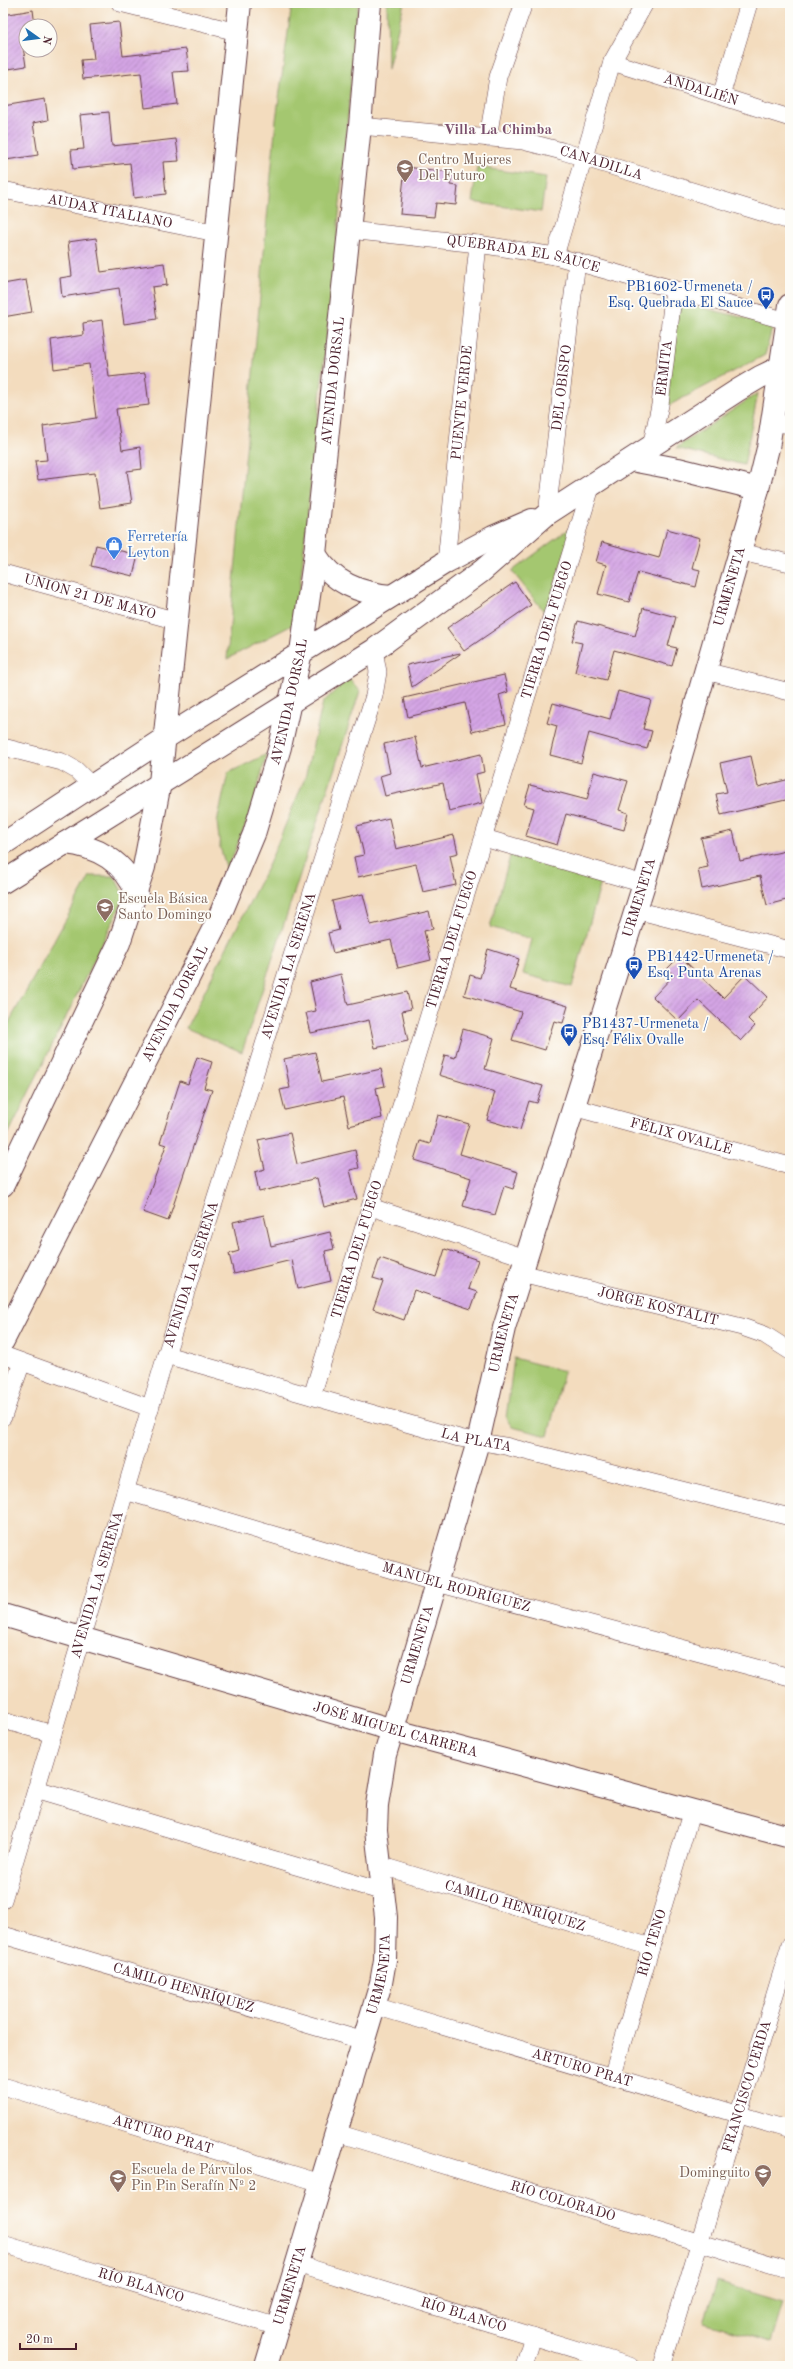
<svg xmlns="http://www.w3.org/2000/svg" width="793" height="2369" viewBox="0 0 793 2369" font-family="'Old Standard TT',serif">
<defs>
<pattern id="building-hatch" width="6" height="6" patternUnits="userSpaceOnUse"><rect width="6" height="6" fill="#d4a5e5"/><path d="M-1 1l2-2M0 6l6-6M5 7l2-2" fill="none" stroke="#ae86ba"/></pattern>
</defs>
<rect width="100%" height="100%" fill="#fdfcf7"/>
<filter id="ink" filterUnits="userSpaceOnUse"><feTurbulence type="fractalNoise" baseFrequency=".025" numOctaves="2"/><feDisplacementMap in="SourceGraphic" scale="8" xChannelSelector="R" yChannelSelector="G"/><feConvolveMatrix kernelMatrix="1 2 1 2 8 2 1 2 1" color-interpolation-filters="sRGB"/></filter>
<filter id="wash" filterUnits="userSpaceOnUse"><feTurbulence type="fractalNoise" baseFrequency=".012" numOctaves="4" result="noise"/><feDisplacementMap in="SourceGraphic" scale="16" xChannelSelector="R" yChannelSelector="G"/><feGaussianBlur stdDeviation="0.9" result="paint"/><feColorMatrix in="noise" values="0 0 0 0 0 0 0 0 0 0 0 0 0 0 0 0 0 1.4 0 .05"/><feComposite in="paint" operator="in"/></filter>
<g filter="url(#wash)">
<rect width="100%" height="100%" fill="#f3dcbe"/>
<path fill="#a4c770" stroke="#77734e" d="M 292,3 L 358,3 L 336,248 L 296,623 L 227,659 L 276,120 Z
M 387,3 L 404,3 L 388,69 Z
M 477,167 L 546,177 L 541,212 L 472,202 Z
M 679,302 L 773,325 L 765,355 L 664,408 Z
M 758,393 L 744,465 L 676,448 Z
M 573,526 L 546,614 L 512,571 Z
M 349,678 L 360,691 L 242,1052 L 186,1028 L 269,864 L 305,778 L 323,702 Z
M 267,754 L 251,811 L 227,870 L 220,847 L 217,822 L 228,773 Z
M 511,853 L 602,879 L 572,987 L 523,974 L 532,939 L 490,927 Z
M 90,876 L 114,876 L 125,897 L 3,1145 L 3,1033 Z
M 514,1358 L 564,1371 L 548,1436 L 512,1427 L 506,1418 Z
M 717,2282 L 783,2302 L 771,2342 L 704,2322 Z"/>
<g id="blocks">
<path fill="url(#building-hatch)" d="M 33,10 L 35,26 L 26,26 L 26,33 L 21,34 L 26,66 L 3,70 L 3,15 Z
M 119,22 L 123,56 L 186,49 L 189,71 L 173,72 L 177,104 L 145,108 L 141,73 L 83,79 L 81,60 L 94,59 L 90,25 Z
M 45,99 L 48,120 L 33,123 L 38,155 L 6,160 L 3,142 L 3,106 Z
M 109,112 L 112,146 L 176,139 L 179,161 L 163,162 L 166,194 L 134,198 L 130,163 L 73,169 L 71,150 L 84,149 L 80,115 Z
M 405,167 L 452,172 L 450,185 L 458,186 L 456,205 L 436,203 L 434,217 L 400,214 Z
M 96,238 L 101,272 L 164,263 L 167,285 L 152,287 L 157,319 L 124,324 L 119,288 L 62,297 L 60,278 L 72,276 L 68,242 Z
M 26,280 L 32,312 L 3,317 L 3,284 Z
M 102,320 L 109,377 L 145,373 L 149,405 L 116,409 L 122,450 L 140,447 L 142,469 L 127,471 L 132,503 L 100,508 L 95,473 L 38,480 L 35,461 L 47,460 L 43,426 L 96,418 L 89,364 L 54,369 L 51,340 L 84,335 L 83,323 Z
M 667,529 L 700,538 L 692,568 L 700,570 L 696,587 L 638,572 L 629,602 L 598,594 L 606,565 L 596,562 L 602,542 L 659,558 Z
M 96,545 L 138,555 L 133,576 L 91,566 Z
M 515,582 L 531,605 L 464,651 L 447,628 Z
M 643,608 L 676,617 L 668,646 L 677,648 L 672,666 L 614,650 L 606,680 L 575,672 L 582,643 L 572,641 L 578,621 L 635,636 Z
M 460,653 L 460,654 L 412,687 L 407,665 Z
M 504,675 L 508,692 L 499,695 L 506,724 L 472,732 L 465,703 L 408,717 L 404,698 Z
M 618,691 L 651,700 L 643,729 L 652,731 L 647,749 L 589,733 L 581,763 L 550,755 L 557,726 L 547,723 L 553,703 L 610,719 Z
M 415,737 L 422,768 L 481,754 L 484,772 L 476,774 L 482,803 L 449,811 L 443,783 L 385,796 L 380,776 L 390,773 L 384,744 Z
M 751,756 L 758,787 L 790,779 L 790,799 L 721,815 L 716,794 L 727,792 L 720,763 Z
M 594,772 L 628,781 L 619,810 L 628,813 L 624,830 L 566,814 L 557,845 L 526,836 L 534,808 L 524,805 L 530,785 L 587,800 Z
M 389,818 L 396,849 L 454,835 L 458,853 L 450,855 L 456,885 L 423,892 L 416,864 L 358,877 L 354,857 L 364,855 L 357,826 Z
M 733,831 L 740,861 L 790,850 L 790,899 L 767,905 L 760,876 L 702,889 L 698,869 L 708,867 L 701,838 Z
M 363,894 L 371,925 L 429,911 L 433,929 L 424,931 L 431,960 L 398,968 L 391,940 L 333,953 L 328,933 L 339,930 L 332,901 Z
M 488,949 L 519,959 L 510,989 L 568,1006 L 563,1023 L 554,1021 L 545,1050 L 512,1040 L 521,1012 L 464,995 L 470,975 L 480,978 Z
M 680,956 L 723,998 L 745,975 L 768,997 L 748,1019 L 755,1026 L 741,1041 L 698,1000 L 678,1021 L 653,997 L 674,975 L 667,969 Z
M 341,974 L 348,1005 L 407,992 L 411,1009 L 402,1011 L 408,1041 L 375,1048 L 369,1020 L 311,1033 L 306,1013 L 316,1011 L 310,982 Z
M 463,1029 L 494,1038 L 485,1069 L 543,1086 L 537,1103 L 529,1101 L 520,1130 L 487,1120 L 495,1092 L 439,1075 L 445,1055 L 455,1058 Z
M 315,1052 L 322,1082 L 381,1069 L 385,1086 L 376,1088 L 382,1118 L 349,1126 L 343,1097 L 285,1110 L 280,1090 L 290,1088 L 284,1059 Z
M 197,1057 L 212,1062 L 204,1088 L 212,1090 L 168,1221 L 143,1212 L 166,1145 L 160,1143 L 180,1081 L 188,1084 Z
M 438,1115 L 469,1124 L 460,1154 L 518,1172 L 513,1189 L 504,1186 L 495,1215 L 463,1206 L 471,1178 L 414,1160 L 420,1141 L 430,1144 Z
M 290,1133 L 297,1164 L 355,1150 L 359,1168 L 350,1170 L 357,1199 L 324,1207 L 317,1178 L 259,1192 L 255,1172 L 265,1169 L 258,1140 Z
M 264,1215 L 271,1246 L 330,1232 L 334,1249 L 325,1251 L 331,1281 L 298,1289 L 292,1260 L 234,1274 L 229,1254 L 239,1251 L 233,1222 Z
M 445,1249 L 478,1260 L 468,1289 L 477,1292 L 471,1309 L 414,1290 L 404,1320 L 373,1309 L 383,1281 L 373,1278 L 380,1258 L 436,1277 Z"/>
</g>
</g>
<g filter="url(#ink)">
<use href="#blocks" fill-opacity="0" stroke="#633b41" stroke-width="1"/>
<g fill="none" stroke-linecap="round" stroke-linejoin="round">
<defs>
<g id="street">
<path d="M 120,3 L 237,32"/>
<path id="s1" d="M 612,62 L 790,118"/>
<path d="M 721,96 L 749,3"/>
<path id="s2" d="M 360,126 L 523,141 L 562,151 L 790,221"/>
<path d="M 488,138 L 498,77 L 524,3"/>
<path id="s3" d="M 3,190 L 216,233"/>
<path id="s4" d="M 349,230 L 478,244 L 555,256 L 787,321"/>
<path d="M 555,256 L 612,62 L 645,3"/>
<path d="M 772,422 L 790,425"/>
<path id="s5" d="M 651,447 L 660,405 L 674,289"/>
<path id="s6" d="M 547,514 L 577,261"/>
<path d="M 740,552 L 790,563"/>
<path id="s7" d="M 446,562 L 478,244"/>
<path id="s8" d="M 3,573 L 177,621"/>
<path d="M 705,671 L 790,692"/>
<path d="M 3,747 L 62,762 L 76,770 L 91,785"/>
<path d="M 484,838 L 644,884"/>
<path d="M 636,910 L 790,950"/>
<path id="s9" d="M 573,1107 L 790,1166"/>
<path d="M 371,1207 L 526,1258"/>
<path id="s10" d="M 521,1273 L 742,1327 L 765,1335 L 790,1351"/>
<path d="M 3,1355 L 150,1408"/>
<path id="s11" d="M 166,1355 L 459,1438 L 505,1446 L 790,1517"/>
<path id="s12" d="M 312,1396 L 592,484"/>
<path d="M 3,1417 L 22,1362"/>
<path id="s13" d="M 125,1491 L 437,1583 L 790,1677"/>
<path d="M 3,1720 L 53,1734"/>
<path d="M 36,1789 L 384,1892"/>
<path id="s14" d="M 379,1865 L 651,1947"/>
<path id="s15" d="M 3,1900 L 166,1355 L 374,696 L 378,672 L 374,650"/>
<path id="s16" d="M 3,1935 L 364,2041"/>
<path id="s17" d="M 375,2006 L 790,2130"/>
<path id="s18" d="M 612,2077 L 692,1810"/>
<path id="s19" d="M 3,2086 L 321,2183"/>
<path id="s20" d="M 337,2133 L 790,2270"/>
<path id="s21" d="M 3,2244 L 278,2327"/>
<path id="s22" d="M 297,2264 L 630,2366"/>
<path d="M 524,2366 L 533,2336"/>
<path id="s23" d="M 662,2366 L 790,1945"/>
</g>
<g id="secondary">
<path d="M 631,460 L 678,469 L 758,489"/>
<path d="M 3,844 L 165,738 L 446,562 L 493,537 L 532,520"/>
<path d="M 3,882 L 374,650 L 482,571 L 547,514 L 738,390 L 760,377 L 789,363"/>
<path id="s24" d="M 3,1615 L 393,1730 L 790,1837"/>
<path id="s25" d="M 266,2366 L 381,1983 L 385,1960 L 386,1917 L 376,1830 L 377,1805 L 385,1755 L 478,1442 L 504,1328 L 644,884 L 758,489 L 768,448 L 790,305"/>
</g>
<g id="primary">
<path d="M 315,554 C 333,583 359,593 391,596"/>
<path d="M 65,843 C 97,846 125,862 137,894"/>
<path d="M 3,1185 L 119,943 L 144,867 L 160,783 L 240,3"/>
<path id="s26" d="M 3,1341 L 218,920 L 254,834 L 280,747 L 301,652 L 315,554 L 360,126 L 370,3"/>
</g>
</defs>
<use href="#street" stroke="#633b41" stroke-width="18"/>
<use href="#secondary" stroke="#633b41" stroke-width="24"/>
<use href="#primary" stroke="#633b41" stroke-width="24"/>
<use href="#street" stroke="#fff" stroke-width="17"/>
<use href="#secondary" stroke="#fff" stroke-width="22"/>
<use href="#primary" stroke="#fff" stroke-width="22"/>
</g>
</g>
<defs>
<symbol id="school-pin" viewBox="-11 -11 22 30"><path d="M0 17L-7.5 6A9.5 9.5 0 1 1 7.5 6Z" fill="#8d6e63" stroke="#fdfcf7"/><path d="M0-5L7-2L0 1L-7-2ZM-4 1L0 2.5L4 1V4Q0 6-4 4Z" fill="#fff"/></symbol>
<symbol id="bus-pin" viewBox="-11 -11 22 30"><path d="M0 17L-7.5 6A9.5 9.5 0 1 1 7.5 6Z" fill="#1a4fb4" stroke="#fdfcf7"/><path d="M-5-6H5V4H4V6H2V4H-2V6H-4V4H-5ZM-3.5-4V0h7V-4ZM-3.5 1.2v1.5H-2V1.2ZM2 1.2v1.5H3.5V1.2Z" fill="#fff"/></symbol>
<symbol id="shop-pin" viewBox="-11 -11 22 30"><path d="M0 17L-7.5 6A9.5 9.5 0 1 1 7.5 6Z" fill="#3f7fe0" stroke="#fdfcf7"/><path d="M-5-2.5h2.3a2.7 3.5 0 0 1 5.4 0H5L5.5 6h-11ZM-1.5-2.5h3a1.5 2.3 0 0 0-3 0Z" fill="#fff"/></symbol>
</defs>
<g fill-rule="evenodd">
<use href="#school-pin" x="395" y="158" width="20" height="27"/>
<use href="#bus-pin" x="756" y="285" width="20" height="27"/>
<use href="#shop-pin" x="104" y="535" width="20" height="27"/>
<use href="#school-pin" x="95" y="897" width="20" height="27"/>
<use href="#bus-pin" x="624" y="955" width="20" height="27"/>
<use href="#bus-pin" x="559" y="1022" width="20" height="27"/>
<use href="#school-pin" x="753" y="2163" width="20" height="27"/>
<use href="#school-pin" x="108" y="2168" width="20" height="27"/>
</g>
<g text-anchor="middle" dominant-baseline="central" stroke-width="3.5" stroke-linejoin="round" paint-order="stroke">
<g font-size="14" fill="#4a1f2b" stroke="#fdfcf7">
<text stroke="none"><textPath href="#s1" startOffset="93">ANDALIÉN</textPath></text>
<text stroke="none"><textPath href="#s2" startOffset="245">CANADILLA</textPath></text>
<text stroke="none"><textPath href="#s3" startOffset="109">AUDAX ITALIANO</textPath></text>
<text stroke="none"><textPath href="#s4" startOffset="176">QUEBRADA EL SAUCE</textPath></text>
<text stroke="none"><textPath href="#s5" startOffset="80">ERMITA</textPath></text>
<text stroke="none"><textPath href="#s26" startOffset="1027">AVENIDA DORSAL</textPath></text>
<text stroke="none"><textPath href="#s6" startOffset="127">DEL OBISPO</textPath></text>
<text stroke="none"><textPath href="#s7" startOffset="160">PUENTE VERDE</textPath></text>
<text stroke="none"><textPath href="#s25" startOffset="1848">URMENETA</textPath></text>
<text stroke="none"><textPath href="#s8" startOffset="90">UNION 21 DE MAYO</textPath></text>
<text stroke="none"><textPath href="#s12" startOffset="801">TIERRA DEL FUEGO</textPath></text>
<text stroke="none"><textPath href="#s26" startOffset="703">AVENIDA DORSAL</textPath></text>
<text stroke="none"><textPath href="#s25" startOffset="1524">URMENETA</textPath></text>
<text stroke="none"><textPath href="#s12" startOffset="477">TIERRA DEL FUEGO</textPath></text>
<text stroke="none"><textPath href="#s15" startOffset="977">AVENIDA LA SERENA</textPath></text>
<text stroke="none"><textPath href="#s26" startOffset="379">AVENIDA DORSAL</textPath></text>
<text stroke="none"><textPath href="#s9" startOffset="112">FÉLIX OVALLE</textPath></text>
<text stroke="none"><textPath href="#s12" startOffset="153">TIERRA DEL FUEGO</textPath></text>
<text stroke="none"><textPath href="#s15" startOffset="653">AVENIDA LA SERENA</textPath></text>
<text stroke="none"><textPath href="#s10" startOffset="141">JORGE KOSTALIT</textPath></text>
<text stroke="none"><textPath href="#s25" startOffset="1068">URMENETA</textPath></text>
<text stroke="none"><textPath href="#s11" startOffset="322">LA PLATA</textPath></text>
<text stroke="none"><textPath href="#s15" startOffset="329">AVENIDA LA SERENA</textPath></text>
<text stroke="none"><textPath href="#s13" startOffset="345">MANUEL RODRÍGUEZ</textPath></text>
<text stroke="none"><textPath href="#s25" startOffset="744">URMENETA</textPath></text>
<text stroke="none"><textPath href="#s24" startOffset="409">JOSÉ MIGUEL CARRERA</textPath></text>
<text stroke="none"><textPath href="#s14" startOffset="142">CAMILO HENRÍQUEZ</textPath></text>
<text stroke="none"><textPath href="#s18" startOffset="140">RÍO TENO</textPath></text>
<text stroke="none"><textPath href="#s25" startOffset="408">URMENETA</textPath></text>
<text stroke="none"><textPath href="#s16" startOffset="188">CAMILO HENRÍQUEZ</textPath></text>
<text stroke="none"><textPath href="#s17" startOffset="216">ARTURO PRAT</textPath></text>
<text stroke="none"><textPath href="#s23" startOffset="292">FRANCISCO CERDA</textPath></text>
<text stroke="none"><textPath href="#s19" startOffset="167">ARTURO PRAT</textPath></text>
<text stroke="none"><textPath href="#s20" startOffset="236">RÍO COLORADO</textPath></text>
<text stroke="none"><textPath href="#s21" startOffset="144">RÍO BLANCO</textPath></text>
<text stroke="none"><textPath href="#s25" startOffset="84">URMENETA</textPath></text>
<text stroke="none"><textPath href="#s22" startOffset="174">RÍO BLANCO</textPath></text>
</g>
<g font-size="14" fill="#785e54" stroke="#fdfcf7" text-anchor="start">
<text x="418" y="160">Centro Mujeres<tspan x="418" dy="16">Del Futuro</tspan></text>
<text x="118" y="899">Escuela Básica<tspan x="118" dy="16">Santo Domingo</tspan></text>
<text x="131" y="2170">Escuela de Párvulos<tspan x="131" dy="16">Pin Pin Serafín Nº 2</tspan></text>
<text x="750" y="2173" text-anchor="end">Dominguito</text>
</g>
<g font-size="14" fill="#164399" stroke="#fdfcf7" text-anchor="start">
<text x="753" y="287" text-anchor="end">PB1602-Urmeneta /<tspan x="753" dy="16">Esq. Quebrada El Sauce</tspan></text>
<text x="647" y="957">PB1442-Urmeneta /<tspan x="647" dy="16">Esq. Punta Arenas</tspan></text>
<text x="582" y="1024">PB1437-Urmeneta /<tspan x="582" dy="16">Esq. Félix Ovalle</tspan></text>
</g>
<g font-size="14" fill="#366cbe" stroke="#fdfcf7" text-anchor="start">
<text x="127" y="537">Ferretería<tspan x="127" dy="16">Leyton</tspan></text>
</g>
<g font-size="15" font-weight="bold" fill="#7a4e6c" stroke="#fdfcf7">
<text x="498" y="130">Villa La Chimba</text>
</g>
</g>
<rect width="793" height="2369" fill="none" stroke="#fdfcf7" stroke-width="16"/>
<g transform="translate(38 38) rotate(104)"><circle r="19" fill="#fdfcf7" stroke="#b5a4a5"/>
<path d="M0-3L7 15L0 10L-7 15Z" fill="#1f6fb2"/>
<text y="-6" font-size="11" font-weight="bold" text-anchor="middle" fill="#4a1f2b">N</text>
</g>
<path d="M20 2343v6h56v-6" fill="none" stroke="#4a1f2b" stroke-width="2"/>
<text x="26" y="2343" font-size="12" fill="#4a1f2b" stroke="#fdfcf7" stroke-width="3" paint-order="stroke">20 m</text>
</svg>
